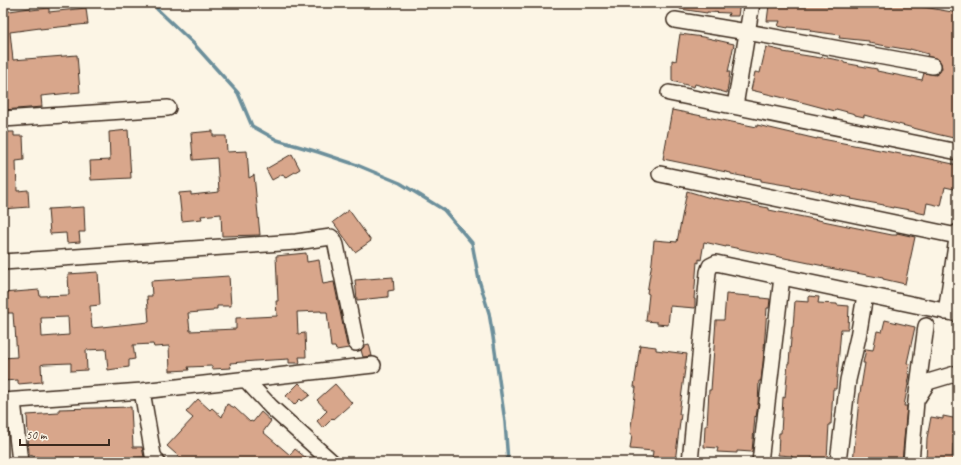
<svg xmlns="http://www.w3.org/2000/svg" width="961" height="465" viewBox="0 0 961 465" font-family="Caveat,sans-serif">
<rect width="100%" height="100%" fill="#fcf5e5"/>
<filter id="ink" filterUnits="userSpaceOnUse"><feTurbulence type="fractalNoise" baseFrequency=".025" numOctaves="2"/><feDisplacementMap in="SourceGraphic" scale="8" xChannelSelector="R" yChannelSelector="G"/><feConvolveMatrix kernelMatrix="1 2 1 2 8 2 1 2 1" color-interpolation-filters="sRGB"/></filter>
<g filter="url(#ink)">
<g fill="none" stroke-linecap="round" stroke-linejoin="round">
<path stroke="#6c8f9b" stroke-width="3.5" d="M 157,3 L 157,9 L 193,43 L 238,93 L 252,126 L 277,140 L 318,152 L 357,165 L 400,183 L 444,210 L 472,243 L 479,280 L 489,313 L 493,337 L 505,422 L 508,462"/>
</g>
<path fill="#d8a68b" stroke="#3b2a1e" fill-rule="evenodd" d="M 680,3 L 740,3 L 738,16 L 728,16 L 729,13 L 707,12 L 707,13 L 680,9 Z
M 771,3 L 918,3 L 918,6 L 958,13 L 958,139 L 936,134 L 864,115 L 864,117 L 855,115 L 855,114 L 836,109 L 835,111 L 805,103 L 751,90 L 755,72 L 760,73 L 766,47 L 783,51 L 783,52 L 821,58 L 822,57 L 844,61 L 844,63 L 877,69 L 877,71 L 922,80 L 924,73 L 936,75 L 940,72 L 942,68 L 941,63 L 938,59 L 927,56 L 928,54 L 910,49 L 910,50 L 869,43 L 869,41 L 839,38 L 840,35 L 810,31 L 811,29 L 788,27 L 788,28 L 778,26 L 780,21 L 767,21 L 769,5 L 771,5 Z
M 30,8 L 31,10 L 49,8 L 49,12 L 86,8 L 88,24 L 40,29 L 40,28 L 10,32 L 13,60 L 77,55 L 80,92 L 41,96 L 42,107 L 3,110 L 3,12 Z
M 680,34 L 703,37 L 734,44 L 728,72 L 730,72 L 727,93 L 695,84 L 694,87 L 672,81 L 672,60 L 676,61 Z
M 672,110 L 757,127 L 757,125 L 817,139 L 817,138 L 911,156 L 911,155 L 958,165 L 955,177 L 957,177 L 954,189 L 945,187 L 941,206 L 927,203 L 925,214 L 915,212 L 915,211 L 893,207 L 893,208 L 884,206 L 884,205 L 851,199 L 852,198 L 830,194 L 830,195 L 820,192 L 820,191 L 801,187 L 801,189 L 791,187 L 791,186 L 761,181 L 761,179 L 741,176 L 731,174 L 731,173 L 663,159 Z
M 128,130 L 131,178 L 91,180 L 90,161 L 110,160 L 109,132 Z
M 213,131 L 213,136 L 226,136 L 227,152 L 247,151 L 249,178 L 254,175 L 260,235 L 222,236 L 221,214 L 201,216 L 202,219 L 182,221 L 179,193 L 191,192 L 191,195 L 219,192 L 217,158 L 193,160 L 191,133 Z
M 3,132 L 14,132 L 14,136 L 23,136 L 24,160 L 16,161 L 17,191 L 28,190 L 29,207 L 3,209 Z
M 292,154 L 300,169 L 285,178 L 283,174 L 272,180 L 266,169 Z
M 687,191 L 714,199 L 714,198 L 769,208 L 769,210 L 823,221 L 892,235 L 897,235 L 897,233 L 915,237 L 905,284 L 883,279 L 883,278 L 824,267 L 824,266 L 765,254 L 726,246 L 726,247 L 704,242 L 701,260 L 699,259 L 699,263 L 697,262 L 694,299 L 695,299 L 695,308 L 670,306 L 668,325 L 657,324 L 657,322 L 646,321 L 649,294 L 647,293 L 652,262 L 654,240 L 677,242 Z
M 84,207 L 85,232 L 79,232 L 80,242 L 67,243 L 66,233 L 50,234 L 48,209 Z
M 349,210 L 371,241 L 355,252 L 333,222 Z
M 306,253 L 307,262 L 319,260 L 323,284 L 334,282 L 347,345 L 349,348 L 336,350 L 335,347 L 331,347 L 327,312 L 321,312 L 321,311 L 297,312 L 298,334 L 305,333 L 306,357 L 299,357 L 300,363 L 289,363 L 289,359 L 255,361 L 230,363 L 231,368 L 212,369 L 212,366 L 188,367 L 189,370 L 170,371 L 169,346 L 154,347 L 153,344 L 133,345 L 135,359 L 129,360 L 129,367 L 108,370 L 106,349 L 86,350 L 87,370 L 71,371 L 71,363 L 44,364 L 41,365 L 42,382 L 18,384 L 18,380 L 3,381 L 3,358 L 17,357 L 15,327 L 14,328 L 13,313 L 3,313 L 3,293 L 39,290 L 40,296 L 69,295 L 68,274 L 98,272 L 100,305 L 90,306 L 92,328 L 149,322 L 147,296 L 152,296 L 151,281 L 229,276 L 231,306 L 217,306 L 217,309 L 213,309 L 213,311 L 188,313 L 190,331 L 236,329 L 236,318 L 277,316 L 276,301 L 278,301 L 276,256 ZM 68,317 L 69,335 L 42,337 L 41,318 Z
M 393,277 L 394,290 L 388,291 L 388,297 L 357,300 L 355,280 Z
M 726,294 L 761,297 L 761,298 L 770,299 L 769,308 L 767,308 L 763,363 L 761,381 L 759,381 L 758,405 L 756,417 L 755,416 L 752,452 L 737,451 L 737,453 L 717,452 L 718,448 L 704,447 L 705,426 L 707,426 L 709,390 L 711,390 L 716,320 L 724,320 Z
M 809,296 L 819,297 L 818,303 L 837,304 L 837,305 L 849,306 L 848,329 L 841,329 L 836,389 L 833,389 L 831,424 L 829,424 L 827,459 L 811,458 L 811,460 L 792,459 L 792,456 L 778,455 L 779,433 L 781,433 L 783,397 L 785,398 L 788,363 L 789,363 L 792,327 L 793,327 L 795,301 L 809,302 Z
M 885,320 L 915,327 L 907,363 L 910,364 L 908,374 L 910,374 L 904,406 L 907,406 L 902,462 L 853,462 L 859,399 L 865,363 L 863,363 L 866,349 L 873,350 L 877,331 L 882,332 Z
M 369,344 L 372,356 L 363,357 L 361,350 L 365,345 Z
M 640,345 L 656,347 L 656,350 L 687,354 L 679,414 L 681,414 L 675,462 L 652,459 L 653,451 L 630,449 L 632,435 L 630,435 L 636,387 L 634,387 Z
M 299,383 L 310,395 L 302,401 L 300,399 L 294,405 L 286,396 Z
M 335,384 L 352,403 L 334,419 L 333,418 L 323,428 L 317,421 L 327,411 L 317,400 Z
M 198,399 L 210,410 L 212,408 L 222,417 L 227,404 L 235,408 L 250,422 L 251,421 L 253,422 L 261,412 L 271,421 L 263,432 L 290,455 L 295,449 L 311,462 L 185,462 L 167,446 L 193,418 L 186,412 Z
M 131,407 L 133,447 L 142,447 L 144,457 L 131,458 L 132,462 L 58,462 L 29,455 L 27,415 L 59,413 L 59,409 Z
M 943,416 L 958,419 L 958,444 L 953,444 L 952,462 L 926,462 L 927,438 L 931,417 L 943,419 Z"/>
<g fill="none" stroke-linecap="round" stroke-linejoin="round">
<defs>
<path id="minor" d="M 675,20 L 747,32 L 933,66
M 669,93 L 958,152
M 735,106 L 752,3
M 3,119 L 168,108
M 660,174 L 957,236
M 3,262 L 296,242 L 331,237 L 334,240 L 336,245 L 356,343
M 946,312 L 958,232
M 245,379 L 271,407 L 332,462
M 142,391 L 153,455 L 157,462
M 917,399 L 928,382 L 958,373
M 3,401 L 142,391 L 373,365
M 13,401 L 20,462
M 690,462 L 708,272 L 710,266 L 716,263 L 958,314
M 760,462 L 782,277
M 838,462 L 848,380 L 858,337 L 865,295
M 911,462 L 916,401 L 926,326"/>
</defs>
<use href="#minor" stroke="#3b2a1e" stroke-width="18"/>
<use href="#minor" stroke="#fcf5e5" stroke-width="15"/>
</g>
</g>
<rect width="961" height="465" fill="none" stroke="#fcf5e5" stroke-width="16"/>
<rect x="8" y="8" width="945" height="449" fill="none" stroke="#3b2a1e" stroke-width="1.5" filter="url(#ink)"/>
<path d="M20 439v6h89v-6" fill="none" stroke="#3b2a1e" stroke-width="2"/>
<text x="26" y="439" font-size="12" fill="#3b2a1e" stroke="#fcf5e5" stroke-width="3" paint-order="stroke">50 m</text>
</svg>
